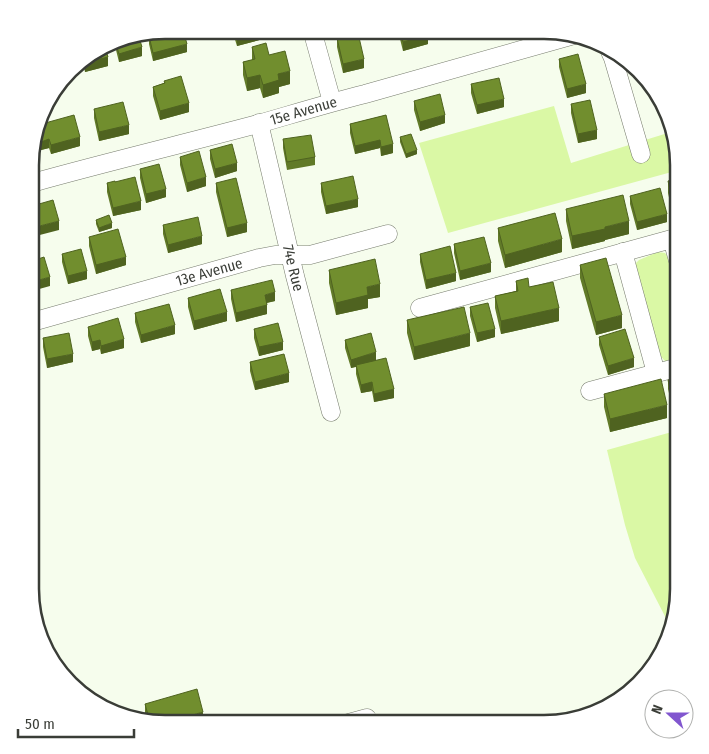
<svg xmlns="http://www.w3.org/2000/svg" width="709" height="754" viewBox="0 0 709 754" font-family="'Fira Sans Condensed',sans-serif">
<rect width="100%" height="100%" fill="#f6fded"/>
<path fill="#daf8a5" d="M 554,106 L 571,163 L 671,132 L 679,157 L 679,170 L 448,233 L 419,143 Z
M 658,252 L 665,253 L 670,259 L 679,288 L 679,363 C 667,364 665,363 659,353 L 635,264 L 639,260 Z
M 679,430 L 679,597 L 670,626 L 635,558 L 625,525 L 607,450 Z"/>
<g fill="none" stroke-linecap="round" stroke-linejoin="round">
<defs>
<g id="minor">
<path d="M 312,30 L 332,102"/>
<path d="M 608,47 L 613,58 L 641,154"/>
<path id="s1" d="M 259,123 L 295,276 L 331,412"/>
<path id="s2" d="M 32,183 C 107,162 183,144 258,124 C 293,114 329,103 365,94 L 574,35"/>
<path d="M 672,239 L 679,264"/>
<path d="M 623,252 L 656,373"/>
<path d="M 420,308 L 679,237"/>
<path id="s3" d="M 32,322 L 259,258 L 275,255 L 310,255 L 388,234"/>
<path d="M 590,391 L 679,367"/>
<path d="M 345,724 L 367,718"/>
</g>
</defs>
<use href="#minor" stroke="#777c6e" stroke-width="19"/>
<use href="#minor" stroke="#fff" stroke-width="18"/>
</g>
<path fill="#617a28" d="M 165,30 L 187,52 L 153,61 L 149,44 L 149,36 L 154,34 L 154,32 Z
M 232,30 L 263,30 L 263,39 L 237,46 Z
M 398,31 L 427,31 L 428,44 L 403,51 Z
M 121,37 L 142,56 L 119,62 L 114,42 Z
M 337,38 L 364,68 L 343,73 L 337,47 Z
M 105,47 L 108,66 L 85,72 L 82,60 Z
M 252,47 L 269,55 L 290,84 L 279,87 L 279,93 L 263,98 L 260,88 L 247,91 L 243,75 L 243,62 L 252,60 Z
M 559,59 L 586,93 L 567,98 L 559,67 Z
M 164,81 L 189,112 L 160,120 L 153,96 L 153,87 L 164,83 Z
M 471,84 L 504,107 L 477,114 L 471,93 Z
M 414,101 L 445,123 L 420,131 L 414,110 Z
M 571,104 L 597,139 L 578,143 L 571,113 Z
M 94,109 L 129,134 L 99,141 L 94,118 Z
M 386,115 L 393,153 L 381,156 L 380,148 L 355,154 L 350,133 L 350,124 Z
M 38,125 L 80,146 L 51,154 L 49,148 L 41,150 L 37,134 L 37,128 Z
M 400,137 L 417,154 L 406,158 L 400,142 Z
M 283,139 L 315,157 L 315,165 L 287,170 L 283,148 Z
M 210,150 L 237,171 L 215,178 L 210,159 Z
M 180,157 L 206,186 L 187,192 L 180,165 Z
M 140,169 L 166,197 L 146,203 L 140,178 Z
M 679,178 L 674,220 L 668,193 L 668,181 Z
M 115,182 L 141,210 L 113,216 L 107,192 L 107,183 Z
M 216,183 L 247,232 L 227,237 L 216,192 Z
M 321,183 L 358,207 L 326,214 L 321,192 Z
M 630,196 L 667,222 L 637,230 L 630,204 Z
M 566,209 L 629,234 L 605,240 L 605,241 L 572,249 L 566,221 Z
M 96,220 L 112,228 L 99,232 L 96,224 Z
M 163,225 L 202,244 L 168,253 L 163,234 Z
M 498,228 L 562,252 L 505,268 L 498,241 Z
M 89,237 L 126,265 L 96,274 L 89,246 Z
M 454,244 L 491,272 L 460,280 L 454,253 Z
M 62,254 L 87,279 L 68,284 L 62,262 Z
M 420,254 L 456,281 L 426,289 L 420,262 Z
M 580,265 L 622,328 L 596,335 L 580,278 Z
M 329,270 L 380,297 L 368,299 L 368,308 L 336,315 L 329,283 Z
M 516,281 L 529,287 L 559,321 L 501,334 L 495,308 L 495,296 L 516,291 Z
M 231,290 L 275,301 L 267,303 L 267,314 L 236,322 L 231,299 Z
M 188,298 L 227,321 L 194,330 L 188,307 Z
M 470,307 L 495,337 L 477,342 L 470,316 Z
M 135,313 L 175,334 L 141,343 L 135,322 Z
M 407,320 L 470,346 L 414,360 L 407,333 Z
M 88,327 L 124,348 L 101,354 L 100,349 L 92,351 L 88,336 Z
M 254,329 L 283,350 L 259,356 L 254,338 Z
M 599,337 L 634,367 L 608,375 L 599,345 Z
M 43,338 L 73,362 L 47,368 L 43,347 Z
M 345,340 L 376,360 L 394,398 L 374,402 L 372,391 L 361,393 L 356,374 L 356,367 L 351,368 L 345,348 Z
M 250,362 L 289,382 L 255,390 L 250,371 Z
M 679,378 L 674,414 L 668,389 L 668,380 Z
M 604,394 L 667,418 L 610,432 L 604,407 Z
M 145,704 L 203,724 L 156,724 L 146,721 L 145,717 Z"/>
<path fill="#4f6320" d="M 263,30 L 263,39 L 237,46 L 237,37 Z
M 453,31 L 473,31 L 453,36 Z
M 428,35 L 428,44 L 403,51 L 403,42 Z
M 187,44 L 187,52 L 153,61 L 153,53 Z
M 142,47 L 142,56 L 119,62 L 119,54 Z
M 108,57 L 108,66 L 85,72 L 85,63 Z
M 364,59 L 364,68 L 343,73 L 343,64 Z
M 73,67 L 73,75 L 65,77 Z
M 290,71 L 290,84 L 279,87 L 279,93 L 263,98 L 263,85 L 278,74 Z
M 260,75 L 260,88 L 247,91 L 247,78 Z
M 586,84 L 586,93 L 567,98 L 567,89 Z
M 504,99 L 504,107 L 477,114 L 477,105 Z
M 189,103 L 189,112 L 160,120 L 160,111 Z
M 445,115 L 445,123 L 420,131 L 420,122 Z
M 129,125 L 129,134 L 99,141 L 99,132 Z
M 597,130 L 597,139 L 578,143 L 578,134 Z
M 80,137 L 80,146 L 51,154 L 51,145 Z
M 49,139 L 49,148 L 41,150 L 41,142 Z
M 380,140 L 380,148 L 355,154 L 355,146 Z
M 393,144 L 393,153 L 381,156 L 381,147 Z
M 417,150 L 417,154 L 406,158 L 406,154 Z
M 237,163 L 237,171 L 215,178 L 215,169 Z
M 206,177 L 206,186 L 187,192 L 187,183 Z
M 166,189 L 166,197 L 146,203 L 146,194 Z
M 358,199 L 358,207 L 326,214 L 326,206 Z
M 141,201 L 141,210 L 113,216 L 113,208 Z
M 679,206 L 679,219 L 674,220 L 674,207 Z
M 667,214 L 667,222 L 637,230 L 637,222 Z
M 59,221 L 59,230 L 32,237 L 32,228 Z
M 629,221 L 629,234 L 605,240 L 605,241 L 572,249 L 572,236 L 605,227 Z
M 112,223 L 112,228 L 99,232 L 99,228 Z
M 247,223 L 247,232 L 227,237 L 227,228 Z
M 202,236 L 202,244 L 168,253 L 168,245 Z
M 562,239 L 562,252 L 505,268 L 505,255 Z
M 126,257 L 126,265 L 96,274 L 96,265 Z
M 491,263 L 491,272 L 460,280 L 460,271 Z
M 87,271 L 87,279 L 68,284 L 68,276 Z
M 456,273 L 456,281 L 426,289 L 426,280 Z
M 50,277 L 50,286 L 32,291 L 32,282 Z
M 380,284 L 380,297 L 368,299 L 368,308 L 336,315 L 336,303 L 367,287 Z
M 275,292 L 275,301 L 265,303 L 265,295 Z
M 267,305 L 267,314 L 236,322 L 236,313 Z
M 559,308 L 559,321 L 501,334 L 501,321 Z
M 227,312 L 227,321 L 194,330 L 194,321 Z
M 622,315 L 622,328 L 596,335 L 596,322 Z
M 175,325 L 175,334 L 141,343 L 141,335 Z
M 495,329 L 495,337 L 477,342 L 477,333 Z
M 470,333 L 470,346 L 414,360 L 414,347 Z
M 124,339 L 124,348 L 101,354 L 101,346 Z
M 100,340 L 100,349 L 92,351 L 92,342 Z
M 283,342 L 283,350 L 259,356 L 259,347 Z
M 376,352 L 376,361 L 351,368 L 351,360 Z
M 73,354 L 73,362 L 47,368 L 47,359 Z
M 634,358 L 634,367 L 608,375 L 608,366 Z
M 289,373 L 289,382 L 255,390 L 255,382 Z
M 372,382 L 372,391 L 361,393 L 361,385 Z
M 394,389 L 394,398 L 374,402 L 374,394 Z
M 667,405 L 667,418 L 610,432 L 610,419 Z
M 679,405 L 679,413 L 674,414 L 674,406 Z
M 203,712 L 203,724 L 162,724 Z"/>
<path fill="#718e2e" stroke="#4f6320" d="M 165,30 L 183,30 L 187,44 L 153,53 L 149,36 L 156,34 L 156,32 Z
M 235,30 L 262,30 L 237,37 Z
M 400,31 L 427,31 L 428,35 L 403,42 Z
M 358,33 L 364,59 L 343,64 L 337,38 Z
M 138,34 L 142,47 L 119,54 L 115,41 L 121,37 Z
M 266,43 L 269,55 L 285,51 L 290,71 L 278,74 L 279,80 L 263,85 L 260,75 L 247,78 L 243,62 L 255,59 L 252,47 Z
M 105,47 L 108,57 L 85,63 L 84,59 Z
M 578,54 L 586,84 L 567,89 L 559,59 Z
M 181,76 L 189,103 L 160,111 L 153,87 L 165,83 L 164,81 Z
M 499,78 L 504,99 L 477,105 L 471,84 Z
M 440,94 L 445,115 L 420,122 L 414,101 Z
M 590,100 L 597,130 L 578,134 L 571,104 Z
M 123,102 L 129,125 L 99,132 L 94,109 Z
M 74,115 L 80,137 L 51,145 L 49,139 L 41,142 L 37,127 L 38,125 Z
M 386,115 L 393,144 L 381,147 L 380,140 L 355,146 L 350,124 Z
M 411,134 L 417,150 L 406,154 L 400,137 Z
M 311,135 L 315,157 L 287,162 L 283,139 Z
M 232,144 L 237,163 L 215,169 L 210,150 Z
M 199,151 L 206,177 L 187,183 L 180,157 Z
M 159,164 L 166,189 L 146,194 L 140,169 Z
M 353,176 L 358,199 L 326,206 L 321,183 Z
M 135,177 L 141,201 L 113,208 L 107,183 L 115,181 L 115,182 Z
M 236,178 L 247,223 L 227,228 L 216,183 Z
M 679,178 L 679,206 L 674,207 L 668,181 Z
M 660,188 L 667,214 L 637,222 L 630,196 Z
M 623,195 L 629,221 L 605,227 L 605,229 L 572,236 L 566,209 Z
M 53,200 L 59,221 L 32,228 L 32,206 Z
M 555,213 L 562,239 L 505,255 L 498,228 Z
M 109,215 L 112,223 L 99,228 L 96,220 Z
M 198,217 L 202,236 L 168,245 L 163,225 Z
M 118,229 L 126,257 L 96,265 L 89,237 Z
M 484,237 L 491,263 L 460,271 L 454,244 Z
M 450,246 L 456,273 L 426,280 L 420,254 Z
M 81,249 L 87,271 L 68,276 L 62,254 Z
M 44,257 L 50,277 L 32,282 L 32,261 Z
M 606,258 L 622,315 L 596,322 L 580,265 Z
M 375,259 L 380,284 L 367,287 L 368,295 L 336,303 L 329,270 Z
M 528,278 L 529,287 L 553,282 L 559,308 L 501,321 L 495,296 L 518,291 L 516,281 Z
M 272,280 L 275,292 L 265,295 L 267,305 L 236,313 L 231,290 Z
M 220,289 L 227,312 L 194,321 L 188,298 Z
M 488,303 L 495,329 L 477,333 L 470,307 Z
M 169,304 L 175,325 L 141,335 L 135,313 Z
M 464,307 L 470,333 L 414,347 L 407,320 Z
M 118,318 L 124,339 L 101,346 L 100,340 L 92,342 L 88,327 Z
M 278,323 L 283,342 L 259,347 L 254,329 Z
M 625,329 L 634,358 L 608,366 L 599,337 Z
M 69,333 L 73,354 L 47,359 L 43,338 Z
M 371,333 L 376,352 L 351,360 L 345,340 Z
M 284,354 L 289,373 L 255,382 L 250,362 Z
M 386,358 L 394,389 L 374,394 L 372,382 L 361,385 L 356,365 Z
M 679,378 L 679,405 L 674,406 L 668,380 Z
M 661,379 L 667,405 L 610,419 L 604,394 Z
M 197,689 L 203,712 L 162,724 L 156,724 L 150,722 L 145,704 Z"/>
<g text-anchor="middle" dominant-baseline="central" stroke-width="5" stroke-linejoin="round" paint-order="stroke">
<g font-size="15" fill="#3a3d37" stroke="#fff">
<text stroke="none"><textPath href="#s2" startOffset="281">15e Avenue</textPath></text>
<text stroke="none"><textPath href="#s1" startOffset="149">74e Rue</textPath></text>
<text stroke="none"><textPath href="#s3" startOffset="184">13e Avenue</textPath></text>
</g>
</g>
<path d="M0 0H709V754H0ZM165 39H544A126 126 0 0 1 670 165V589A126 126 0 0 1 544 715H165A126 126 0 0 1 39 589V165A126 126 0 0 1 165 39Z" fill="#fff" fill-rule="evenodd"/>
<path fill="none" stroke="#3a3d37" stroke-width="2.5" d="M165 39H544A126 126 0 0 1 670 165V589A126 126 0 0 1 544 715H165A126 126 0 0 1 39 589V165A126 126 0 0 1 165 39Z"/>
<g transform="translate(669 714) rotate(291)"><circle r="24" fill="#ffffff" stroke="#b0b1af"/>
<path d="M0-4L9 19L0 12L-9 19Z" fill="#8156cf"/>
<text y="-8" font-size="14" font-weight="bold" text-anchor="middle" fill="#3a3d37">N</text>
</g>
<path d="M18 729v8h116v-8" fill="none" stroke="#3a3d37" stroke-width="2.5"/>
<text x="25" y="729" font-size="15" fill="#3a3d37" stroke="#ffffff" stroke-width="4" paint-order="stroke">50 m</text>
</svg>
